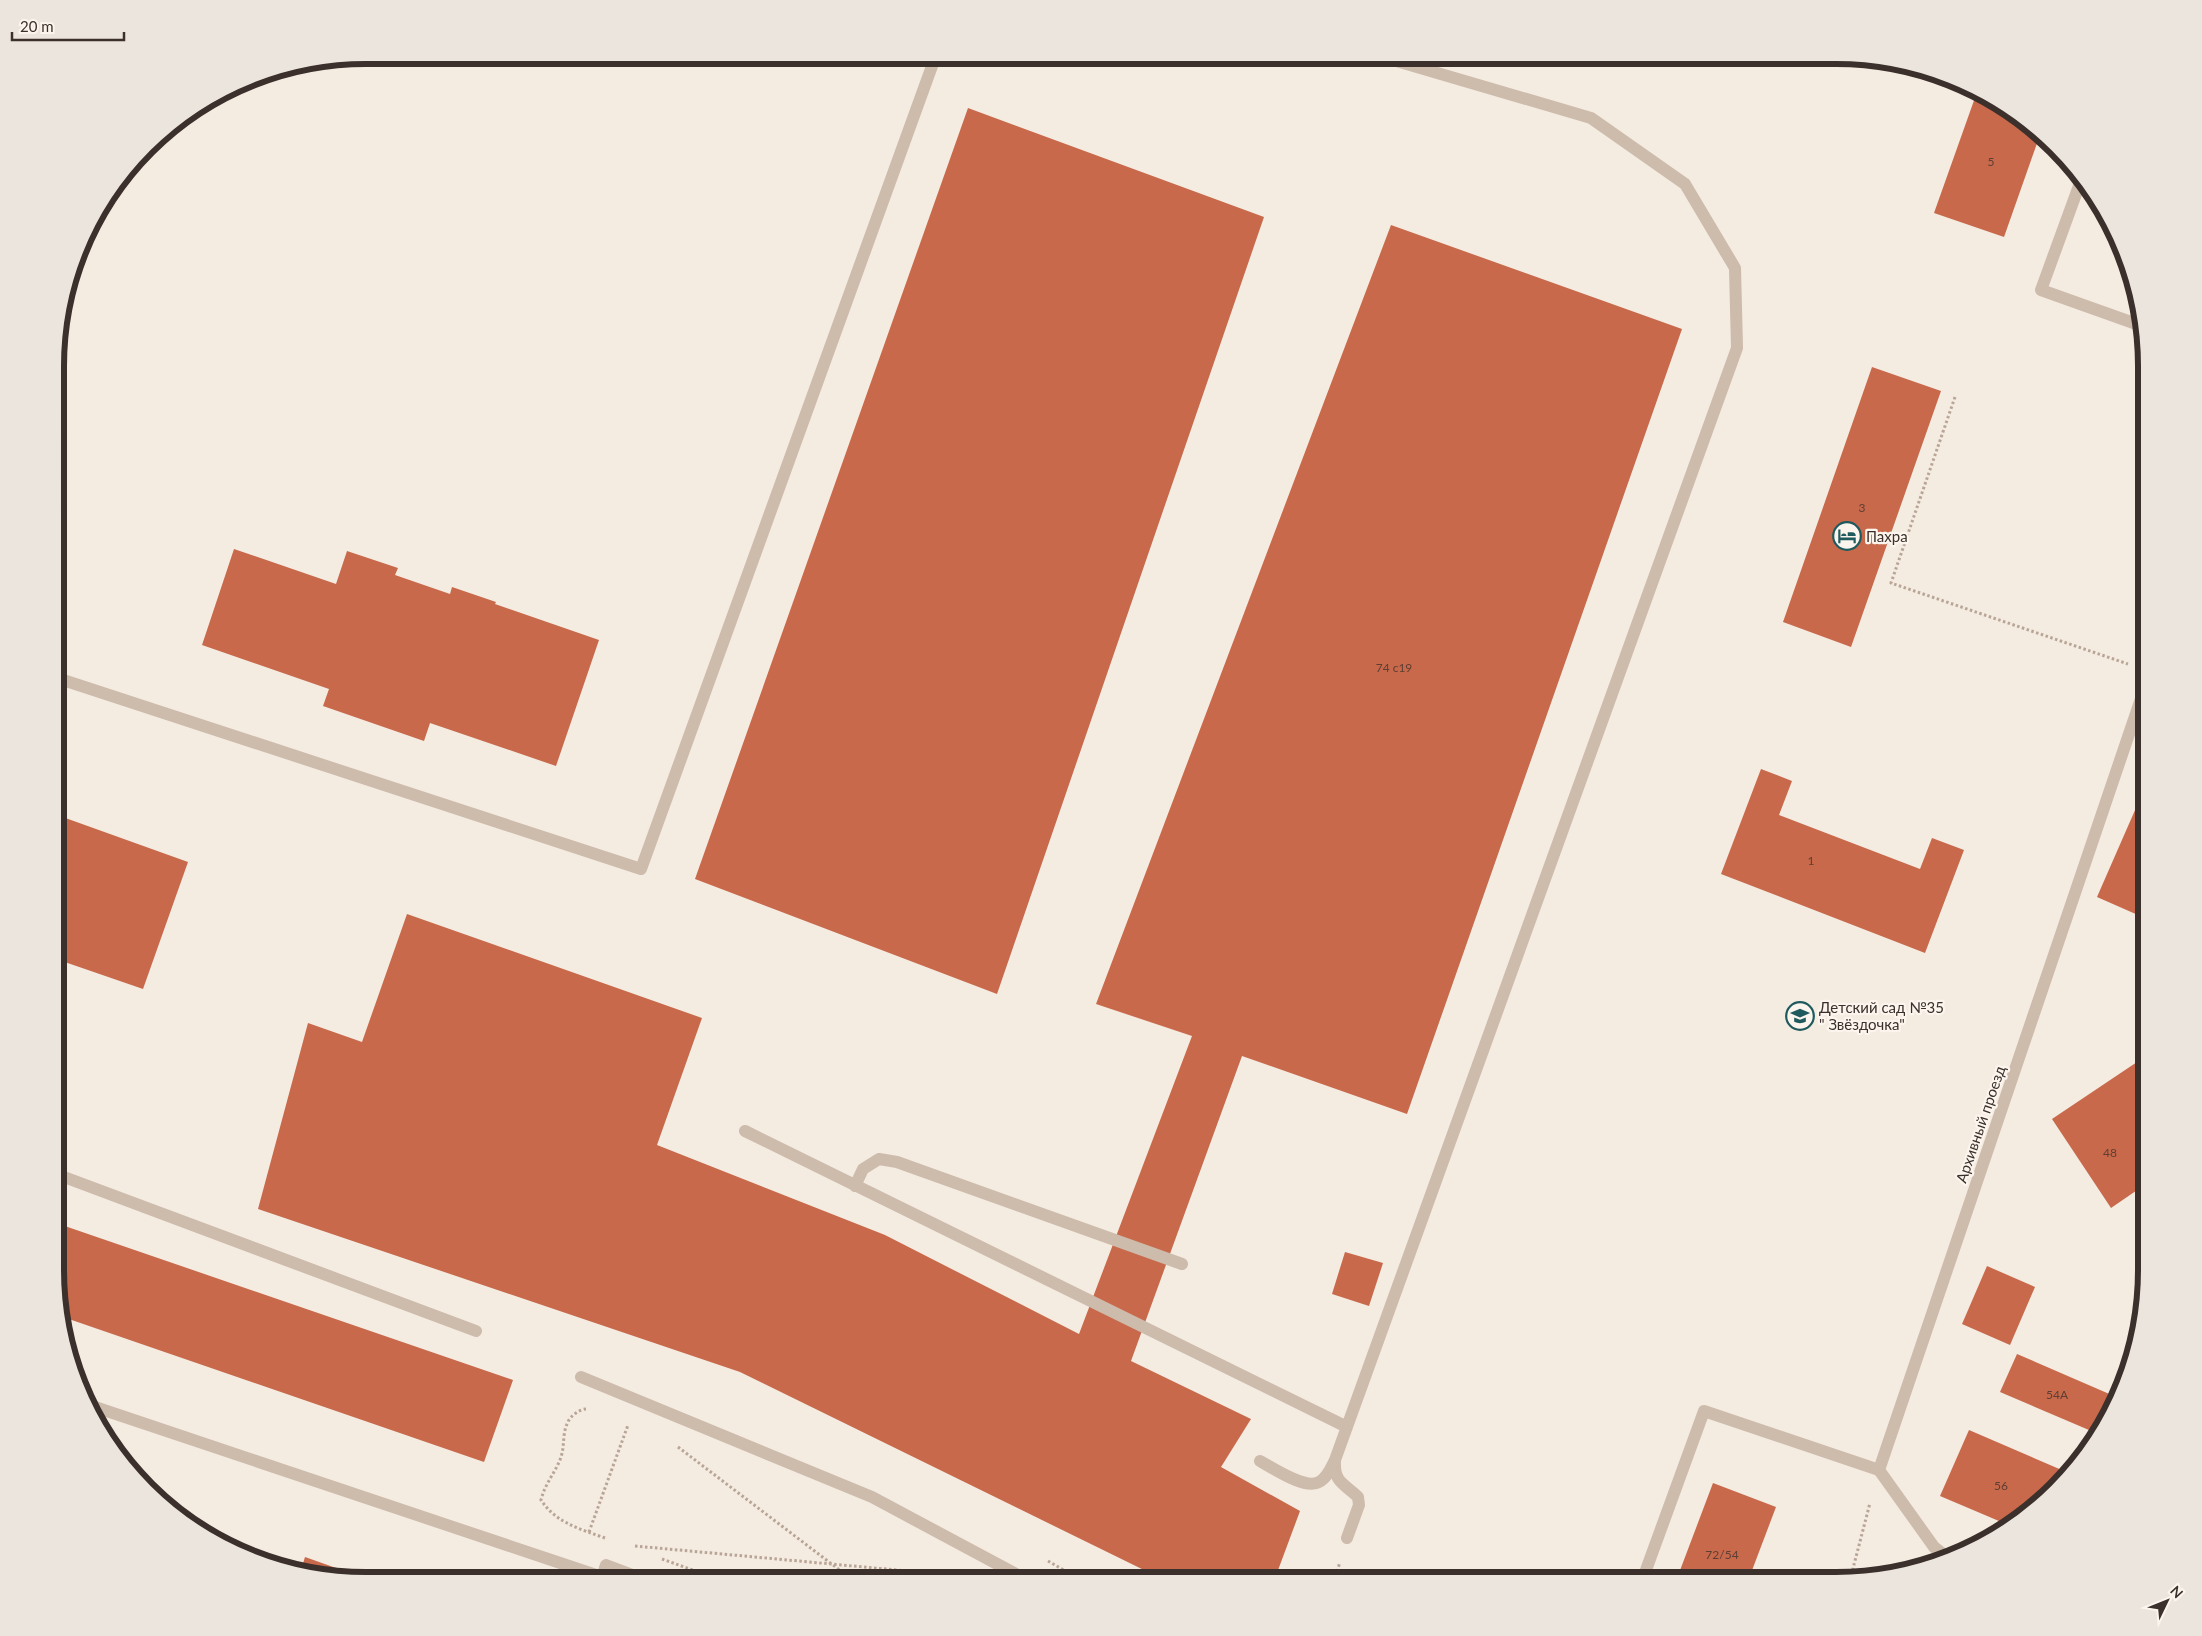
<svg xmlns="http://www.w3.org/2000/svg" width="2202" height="1636" viewBox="0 0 2202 1636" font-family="Lato,sans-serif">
<rect width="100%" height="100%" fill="#f4ebe1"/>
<path fill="#c8694b" d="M 1977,92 L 2041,132 L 2004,237 L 1934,213 Z
M 968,108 L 1264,217 L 997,994 L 695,879 Z
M 1391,225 L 1682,329 L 1407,1114 L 1242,1056 L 1131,1361 L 1251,1419 L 1221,1467 L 1300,1511 L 1274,1581 L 1145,1581 L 1150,1573 L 740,1372 L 258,1209 L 308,1023 L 362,1042 L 407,914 L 702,1018 L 657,1145 L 885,1235 L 1079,1334 L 1192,1036 L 1096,1004 Z
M 1872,367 L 1941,391 L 1851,647 L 1783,622 Z
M 234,549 L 336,584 L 347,551 L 398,568 L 395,575 L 450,594 L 452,587 L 496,602 L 495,604 L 599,640 L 556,766 L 430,723 L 424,741 L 323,706 L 329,689 L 202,645 Z
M 1761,769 L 1792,781 L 1779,815 L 1920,869 L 1932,838 L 1964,850 L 1925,953 L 1721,874 Z
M 2147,779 L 2147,799 L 2139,796 Z
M 2139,801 L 2147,804 L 2147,919 L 2097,897 Z
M 57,815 L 188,862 L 143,989 L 56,959 Z
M 2146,1056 L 2146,1184 L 2111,1208 L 2052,1119 Z
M 56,1223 L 513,1380 L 484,1462 L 63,1317 L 56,1291 Z
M 1345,1252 L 1383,1263 L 1369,1306 L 1332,1294 Z
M 1987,1266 L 2035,1287 L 2010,1345 L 1962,1324 Z
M 2017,1354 L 2114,1396 L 2096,1433 L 2000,1392 Z
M 1969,1430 L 2071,1474 L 2006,1524 L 1940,1496 Z
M 1713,1483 L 1776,1507 L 1748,1581 L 1676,1581 Z
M 305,1557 L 370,1580 L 345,1580 L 301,1570 Z"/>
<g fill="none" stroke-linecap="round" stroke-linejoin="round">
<path stroke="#b9a596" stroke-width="3" stroke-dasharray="2.5 2.5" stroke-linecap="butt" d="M 1955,397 L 1891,583 L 2128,664
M 586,1409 C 580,1409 570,1416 568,1422 C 562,1433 565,1445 561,1457 C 556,1472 545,1483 541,1500 C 556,1523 580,1529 605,1538
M 678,1447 L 854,1581
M 589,1532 L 628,1425
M 635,1546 L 962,1576
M 662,1559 L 723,1581
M 1048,1561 L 1083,1581
M 1850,1580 L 1870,1503
M 1334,1581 L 1340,1562"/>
<path stroke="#cdbbac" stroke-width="12" d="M 2080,183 L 2041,290 L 2142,326
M 57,678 L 641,869 L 936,55
M 745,1131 L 1347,1427
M 56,1174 L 476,1331
M 855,1186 L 863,1169 L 879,1159 L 897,1162 L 1182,1264
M 581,1377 L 872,1497 L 1029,1581
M 86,1404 L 602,1577
M 1260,1461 C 1273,1468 1305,1490 1319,1482 C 1327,1478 1331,1468 1335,1460 L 1737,348 L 1735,268 L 1685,184 L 1591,118 L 1376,55
M 1335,1462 C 1334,1483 1345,1484 1358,1497 L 1359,1505 L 1347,1538
M 601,1580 L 606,1565 L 646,1580
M 1642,1581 L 1704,1411 L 1879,1470"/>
<path stroke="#cdbbac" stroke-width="12" d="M 1948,1558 L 1934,1547 L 1879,1470 L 2147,681"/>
</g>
<defs>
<symbol id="hotel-ring" viewBox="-11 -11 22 22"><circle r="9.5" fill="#fbf5ee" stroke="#1f5a5e" stroke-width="1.5"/><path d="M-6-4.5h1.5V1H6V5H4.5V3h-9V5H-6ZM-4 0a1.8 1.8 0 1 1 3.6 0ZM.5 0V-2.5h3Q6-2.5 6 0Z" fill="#1f5a5e"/></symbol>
<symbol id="school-ring" viewBox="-11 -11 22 22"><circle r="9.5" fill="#fbf5ee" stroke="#1f5a5e" stroke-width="1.5"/><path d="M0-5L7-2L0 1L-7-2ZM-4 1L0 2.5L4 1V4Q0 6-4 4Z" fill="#1f5a5e"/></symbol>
</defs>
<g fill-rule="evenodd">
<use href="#hotel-ring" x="1831" y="520" width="32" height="32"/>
<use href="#school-ring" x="1784" y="1000" width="32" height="32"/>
</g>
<g text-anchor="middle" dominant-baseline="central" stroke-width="4.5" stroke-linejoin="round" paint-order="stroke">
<g font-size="12" fill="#5e3e33">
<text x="1991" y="161">5</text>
<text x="1862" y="507">3</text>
<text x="1394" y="667">74 с19</text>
<text x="1811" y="860">1</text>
<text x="2110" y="1152">48</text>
<text x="2057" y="1394">54А</text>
<text x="2001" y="1485">56</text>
<text x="1722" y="1554">72/54</text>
</g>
<g font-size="15" fill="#3b302b" stroke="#fbf5ee" text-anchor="start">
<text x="1866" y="536">Пахра</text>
<text x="1819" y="1007">Детский сад №35<tspan x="1819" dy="17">" Звёздочка"</tspan></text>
</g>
<g font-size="15" fill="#3b302b" stroke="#fbf5ee">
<text transform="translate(1980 1124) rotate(-71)">Архивный проезд</text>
</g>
</g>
<path d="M0 0H2202V1636H0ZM366 64H1836A302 302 0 0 1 2138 366V1270A302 302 0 0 1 1836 1572H366A302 302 0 0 1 64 1270V366A302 302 0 0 1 366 64Z" fill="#ece5de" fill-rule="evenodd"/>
<path fill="none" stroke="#3b302b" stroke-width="6" d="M366 64H1836A302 302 0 0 1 2138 366V1270A302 302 0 0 1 1836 1572H366A302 302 0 0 1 64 1270V366A302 302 0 0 1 366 64Z"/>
<g transform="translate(2167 1601) rotate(47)" stroke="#fbf5ee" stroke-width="4" paint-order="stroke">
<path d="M0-4L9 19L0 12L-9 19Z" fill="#3b302b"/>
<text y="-8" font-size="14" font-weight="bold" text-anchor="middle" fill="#3b302b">N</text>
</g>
<path d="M12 32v8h112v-8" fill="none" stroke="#3b302b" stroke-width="2.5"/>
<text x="20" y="32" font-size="15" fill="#3b302b" stroke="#fbf5ee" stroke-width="4" paint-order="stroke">20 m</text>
</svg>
